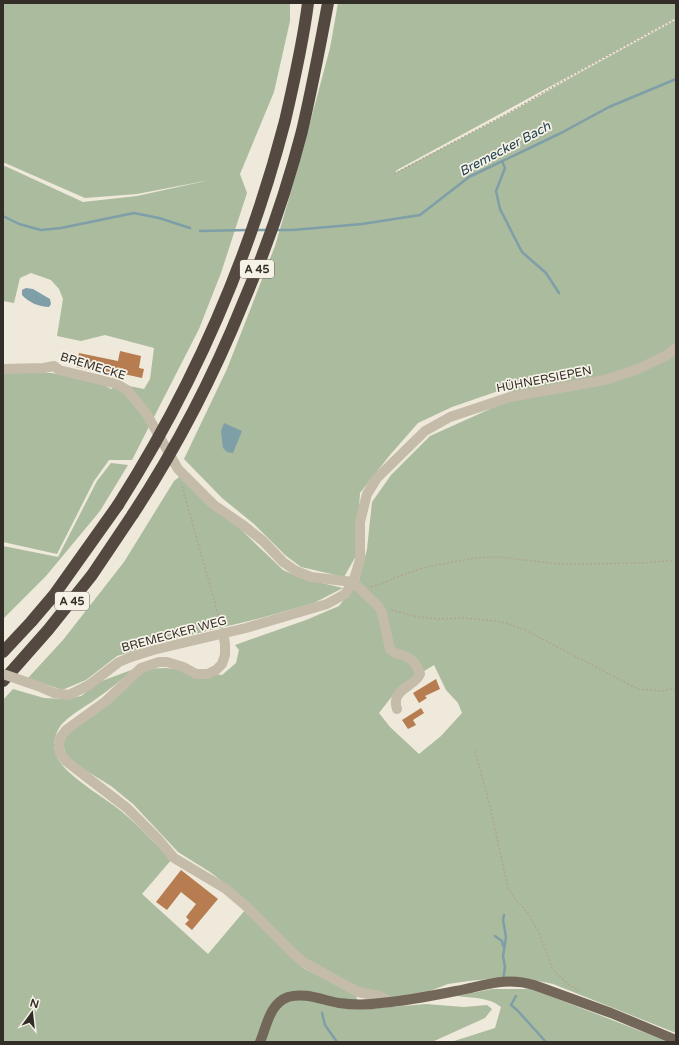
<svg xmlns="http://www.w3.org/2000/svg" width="679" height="1045" viewBox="0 0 679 1045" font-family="'Varela Round',sans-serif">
<rect width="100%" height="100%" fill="#eee9db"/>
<path fill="#abbb9d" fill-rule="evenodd" d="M 3,3 L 290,3 L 290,21 L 274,92 L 240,174 L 247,193 L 221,273 L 199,329 L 132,460 L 109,460 L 94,481 L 57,554 L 3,542 L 3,372 L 52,373 L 102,384 L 111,389 L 120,384 L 144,389 L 150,379 L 154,348 L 105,335 L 81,341 L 57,336 L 63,299 L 59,289 L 51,280 L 31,273 L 20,278 L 14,303 L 3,301 L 3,167 L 5,166 L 83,202 L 137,196 L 210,180 L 137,194 L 85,198 L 5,163 L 3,164 Z
M 338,3 L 676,3 L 676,18 L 397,170 L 395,173 L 515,110 L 579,73 L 676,20 L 676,1033 L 553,984 L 534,980 L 511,977 L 469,981 L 448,984 L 422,994 L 391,998 L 358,990 L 304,961 L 228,886 L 210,872 L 178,852 L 133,804 L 111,786 L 77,765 L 68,758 L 65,751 L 63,745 L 65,738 L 71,731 L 110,703 L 127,688 L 142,669 L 166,668 L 222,675 L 236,663 L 239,650 L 235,645 L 306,620 L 339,606 L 359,580 L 367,549 L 372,502 L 391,475 L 430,436 L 512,399 L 507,388 L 452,407 L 418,423 L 390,455 L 360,493 L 356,556 L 344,577 L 301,567 L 285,555 L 254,524 L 222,498 L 184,459 L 227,369 L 275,246 L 299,164 L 330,48 ZM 434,665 L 446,690 L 458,703 L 462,713 L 441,736 L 419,754 L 390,727 L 379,713 L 400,686 Z
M 111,463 L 128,465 L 100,511 L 46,576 L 3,619 L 3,546 L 58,557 L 97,481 Z
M 183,474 L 283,570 L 301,578 L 343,588 L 314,603 L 261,618 L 170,640 L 117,656 L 86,680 L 62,690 L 28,678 L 63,640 L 124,562 L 174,481 Z
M 134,669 C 122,679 109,690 96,699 C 85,707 64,718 58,730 C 53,739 53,750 58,759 C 68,777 104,797 121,811 C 139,826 155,844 172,859 L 142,894 L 208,954 L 246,909 L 303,968 L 356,995 L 359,1009 L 380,1008 L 426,1004 L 464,1007 L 487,1005 L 492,1009 L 485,1018 L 432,1042 L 3,1042 L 3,700 L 13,689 L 44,698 L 66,699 L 81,696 L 99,682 Z
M 492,989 L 532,989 L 669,1042 L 451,1042 L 495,1028 L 501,1007 C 489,997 472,998 457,996 Z"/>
<path fill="#7e9ea8" d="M 26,288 L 33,289 L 50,299 L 51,304 L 49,307 C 39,307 28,302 22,295 L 22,290 Z
M 224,423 L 242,431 L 233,453 L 227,452 L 223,448 L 221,431 Z"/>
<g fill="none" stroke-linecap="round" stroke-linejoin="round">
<path stroke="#7e9ea8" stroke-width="2.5" d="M 502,161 L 505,168 L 496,191 L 500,209 L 522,252 L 546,273 L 559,293
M 3,216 L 19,224 L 41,230 L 61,228 L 134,213 L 159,218 L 190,228
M 255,230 L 268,230
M 275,230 L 293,230 L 362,224 L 420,215 L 469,177 L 561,133 L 609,107 L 676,79
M 200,231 L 248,230
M 495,936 L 502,941 L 503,946
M 503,980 L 505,967 L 503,956 L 506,937 L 503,920 L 504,915
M 516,996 L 511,1005 L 518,1011 L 546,1042
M 322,1013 L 325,1025 L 337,1042"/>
</g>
<path fill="#b77d50" d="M 120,351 L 141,356 L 139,368 L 144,369 L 142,378 L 110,371 L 110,375 L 76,367 L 79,353 L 118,361 Z
M 436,679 L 440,689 L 425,696 L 427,698 L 419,703 L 413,693 Z
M 421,708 L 424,713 L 413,720 L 416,725 L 408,729 L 402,720 Z
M 181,870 L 218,899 L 192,930 L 185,924 L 189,920 L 186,917 L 196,904 L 181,892 L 167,910 L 156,902 Z"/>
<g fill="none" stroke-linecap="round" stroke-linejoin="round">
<path stroke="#b0a593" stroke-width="1.5" stroke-dasharray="2 2" stroke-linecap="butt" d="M 394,174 L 514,110 L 578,72 L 676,19
M 182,486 L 221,625
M 371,587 L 383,583 L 402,575 L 426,567 L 475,558 L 499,557 L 560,564 L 645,563 L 676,560
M 391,610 L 418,617 L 438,619 L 464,618 L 496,621 L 506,623 L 527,631 L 638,689 L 662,691 L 676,688
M 475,751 L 491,810 L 508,888 L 515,899 L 528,913 L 540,935 L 553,970 L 569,985 L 579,991"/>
<path stroke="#c5bba9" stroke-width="10" d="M 3,369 L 44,368 L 54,366 L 59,370 L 117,384 L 127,390 L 146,413 L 178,469 L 214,505 L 243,525 L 263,541 L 283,562 L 296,571 L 311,577 L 353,582 L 379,607 L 382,613 L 390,649 L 395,653 L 405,656 L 412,660 L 416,665 L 420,674 C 415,687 390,689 397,709
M 223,633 L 225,644 L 225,655 L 222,664 L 216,670 L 208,674 L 196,674 L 183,667 L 167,662 L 159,662 L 141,668 L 106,701 L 66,730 L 60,738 L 59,745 L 60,753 L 65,760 L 75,768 L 127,808 L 157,838 L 174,858 L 226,889 L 247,907 L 293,953 L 303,962 L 358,992 L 379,996 L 390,1002
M 38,686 L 54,693 L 69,695 L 89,685 L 119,662 L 131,657 L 153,650 L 246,628 L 327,604 L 345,594 L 353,582 L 360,560 L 360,522 L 367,494 L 377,478 L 425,431 L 450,417 L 510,397 L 605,380 L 638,369 L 667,355 L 676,348"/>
<path stroke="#73675a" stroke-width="10" d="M 260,1042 C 267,1026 269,1004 288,997 C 305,992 322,1000 339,1003 C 353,1005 367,1005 381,1003 C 406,1001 431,996 456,991 C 484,986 505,976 534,985 L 611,1013 L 676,1040"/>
<path stroke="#534940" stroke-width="12" d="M 3,652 L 31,622 L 54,595 L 118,505
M 3,681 L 48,630 L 92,575 L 133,514"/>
<path stroke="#c5bba9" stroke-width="10" d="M 3,674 L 38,686"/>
<path stroke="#534940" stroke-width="12" d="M 118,505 C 193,387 250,256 285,121 C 294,82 303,43 308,3
M 133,514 C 177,447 213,377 243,303 C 267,247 287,189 302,131 C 312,88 320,46 328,3"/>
</g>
<g text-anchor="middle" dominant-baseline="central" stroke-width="3.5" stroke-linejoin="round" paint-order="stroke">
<g fill="#f7f2e7" stroke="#6e6861" stroke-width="1">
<rect x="240" y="260" width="34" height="18" rx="3"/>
<rect x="55" y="592" width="34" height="18" rx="3"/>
</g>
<g font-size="11" font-weight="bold" fill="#332d28">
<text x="257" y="269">A 45</text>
<text x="72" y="601">A 45</text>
</g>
<g font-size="12" fill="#332d28" stroke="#f7f2e7">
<text transform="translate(93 366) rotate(17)">BREMECKE</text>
<text transform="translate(544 379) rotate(-11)">HÜHNERSIEPEN</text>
<text transform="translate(174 634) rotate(-15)">BREMECKER WEG</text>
</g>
<g font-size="13" font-style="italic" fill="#22434f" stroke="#f7f2e7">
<text transform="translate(505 149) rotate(-28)">Bremecker Bach</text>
</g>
</g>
<rect width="679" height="1045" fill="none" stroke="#332d28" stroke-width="8"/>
<g transform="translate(32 1013) rotate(15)" stroke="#f7f2e7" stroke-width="3" paint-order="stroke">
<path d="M0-3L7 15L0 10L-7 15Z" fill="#332d28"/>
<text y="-6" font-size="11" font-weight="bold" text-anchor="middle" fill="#332d28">N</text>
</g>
</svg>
